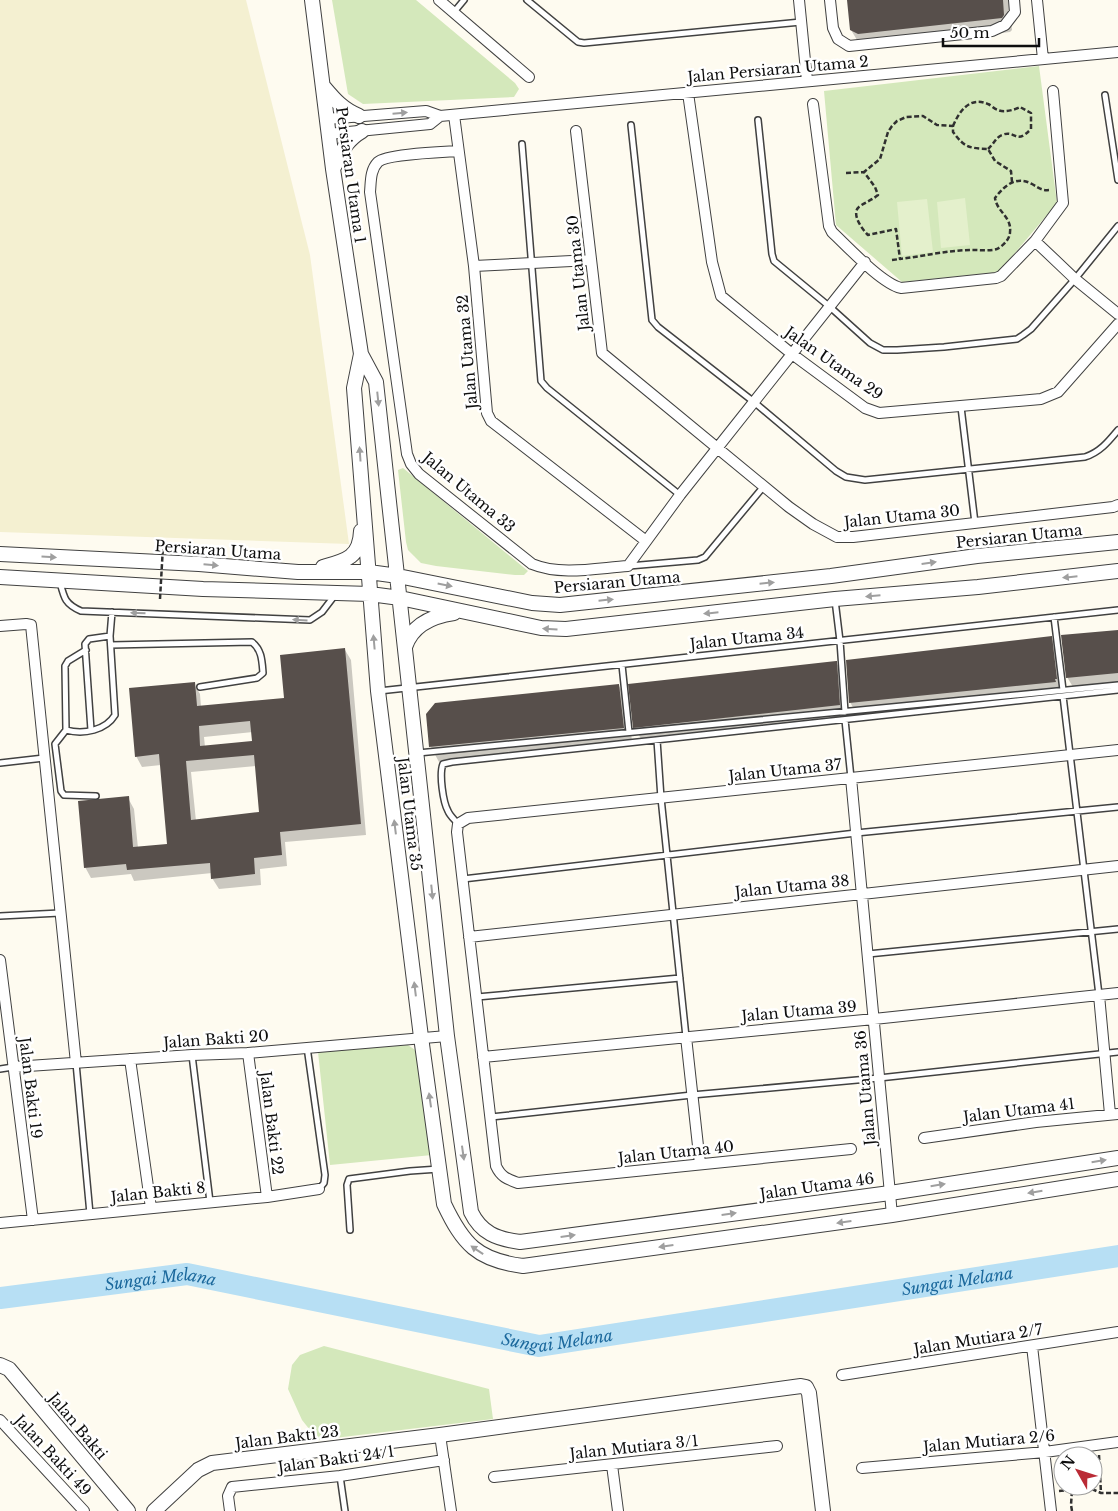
<svg xmlns="http://www.w3.org/2000/svg" width="1118" height="1511" viewBox="0 0 1118 1511" font-family="'Libre Baskerville',serif">
<rect width="100%" height="100%" fill="#fefbf0"/>
<path fill="#f4f0d1" d="M 0,0 L 246,0 L 310,255 L 349,544 L 0,532 Z"/>
<path fill="#d4e8bb" d="M 332,0 L 416,0 L 515,83 L 519,89 L 514,97 L 363,104 L 348,94 Z
M 1039,66 L 1057,203 L 999,272 L 902,282 L 836,225 L 824,91 Z
M 403,468 L 528,571 L 524,575 L 515,575 L 436,566 L 421,563 L 408,550 L 406,542 L 398,470 Z
M 408,1045 L 415,1050 L 419,1058 L 432,1155 L 330,1165 L 318,1052 Z
M 324,1346 L 489,1389 L 493,1419 L 318,1440 L 302,1420 L 288,1389 L 292,1365 L 300,1355 Z"/>
<path fill="#e4f0cc" d="M 965,198 L 970,245 L 941,248 L 937,202 Z
M 927,199 L 933,252 L 902,256 L 897,202 Z"/>
<path fill="#0003" fill-rule="evenodd" d="M 848,0 L 1009,0 L 1012,30 L 1010,32 L 868,49 L 860,45 L 851,30 Z
M 1118,631 L 1118,688 L 1076,692 L 1067,677 Z
M 1051,638 L 1060,652 L 1065,693 L 1063,693 L 1063,696 L 858,717 L 850,702 Z
M 345,650 L 351,660 L 366,835 L 285,842 L 287,866 L 260,869 L 261,885 L 219,889 L 212,878 L 212,873 L 134,881 L 131,874 L 91,878 L 85,867 L 128,798 L 134,809 L 138,848 L 168,845 L 161,765 L 142,767 L 136,756 L 194,684 L 200,694 L 201,707 L 286,699 ZM 253,732 L 254,742 L 205,747 L 204,737 ZM 256,766 L 260,813 L 196,821 L 191,772 Z
M 836,662 L 845,677 L 848,720 L 643,742 L 634,727 Z
M 619,686 L 628,701 L 632,742 L 439,762 L 431,747 L 428,715 Z"/>
<g fill="none" stroke-linecap="round" stroke-linejoin="round">
<path stroke="#b7dff4" stroke-width="22" id="s1" d="M 0,1298 L 187,1274 L 539,1346 L 1118,1256"/>
</g>
<path fill="#574f4b" fill-rule="evenodd" d="M 847,0 L 1003,0 L 1004,15 L 1002,18 L 858,34 L 850,30 Z
M 1118,630 L 1118,673 L 1066,678 L 1061,635 Z
M 1052,636 L 1057,679 L 1055,679 L 1056,682 L 849,703 L 846,660 Z
M 345,648 L 361,824 L 280,832 L 282,855 L 254,858 L 255,874 L 211,879 L 210,863 L 127,870 L 126,864 L 84,868 L 78,801 L 129,796 L 133,847 L 167,844 L 159,754 L 135,757 L 129,688 L 195,682 L 197,706 L 284,698 L 280,655 ZM 250,721 L 252,741 L 200,746 L 199,726 ZM 254,755 L 259,812 L 191,820 L 186,761 Z
M 836,661 L 837,661 L 840,705 L 633,728 L 628,684 Z
M 619,684 L 624,728 L 429,747 L 426,714 L 435,703 Z"/>
<g fill="none" stroke-linecap="round" stroke-linejoin="round">
<defs>
<path id="service" d="M 527,0 L 578,42 L 584,43 L 801,22
M 454,12 L 464,0
M 1105,95 L 1118,180
M 758,120 L 772,254 L 774,261 L 830,307 L 870,343 L 883,350 L 897,350 L 944,347 L 1017,339 L 1023,335 L 1031,329 L 1075,279 L 1118,226
M 631,125 L 652,320 L 658,327 L 754,402 L 836,471 L 846,477 L 865,480 L 1085,457 C 1100,452 1108,442 1118,430
M 522,144 L 541,381 L 547,388 L 680,495
M 961,407 L 975,523
M 629,566 L 698,560 L 705,557 L 764,486
M 60,582 C 64,598 65,604 81,611 L 310,620 L 322,612 L 335,595
M 835,600 L 840,641 L 845,712
M 1054,617 L 1063,690
M 111,645 L 252,642 C 262,650 262,661 263,673 L 257,678 L 200,687
M 86,650 L 68,661 L 65,666 L 66,730 C 84,735 106,730 115,715 L 110,636 L 112,612
M 622,665 L 629,732
M 379,691 L 1118,610
M 1063,696 L 1099,995
M 845,720 L 851,778
M 66,730 L 55,744 L 61,791 L 64,795 L 96,796
M 91,730 L 85,644 L 89,639 L 110,636
M 657,740 L 661,798 L 686,1037
M 418,753 L 1118,685
M 0,763 L 44,758
M 458,824 C 455,820 450,816 448,811 C 443,802 439,774 443,764 L 452,762 L 1118,690
M 463,879 L 856,833 L 1118,807
M 0,916 L 60,913
M 868,954 L 1118,929
M 477,997 L 680,978
M 307,1047 L 325,1175 L 324,1183 L 319,1189
M 192,1055 L 210,1202
M 76,1063 L 90,1214
M 0,1069 L 13,1067
M 491,1117 L 692,1095 L 879,1078 L 1118,1052
M 350,1230 L 347,1185 L 349,1179 L 410,1171 L 439,1169
M 340,1476 L 345,1511"/>
<path id="minor" d="M 439,0 L 529,77
M 799,0 L 807,81
M 830,0 L 833,28 L 838,39 L 849,46 L 992,31 L 1005,25 L 1015,12 L 1014,0
M 1037,0 L 1043,59
M 688,93 L 712,262 L 721,296 L 792,354 L 865,408 L 879,413 L 1041,399 L 1058,392 L 1118,324
M 813,104 L 829,226 L 832,232 C 848,247 881,283 901,288 L 996,278 L 1001,276 L 1035,241 L 1063,203 L 1053,91
M 454,115 L 474,266 L 487,413 L 491,421 L 646,541
M 326,119 L 426,111 L 440,116 L 1118,52
M 576,131 L 602,353 L 789,507 L 813,524 L 837,537 L 853,537 L 1113,507 L 1118,505
M 328,134 L 430,124 L 440,116
M 458,151 C 444,152 386,154 378,162 C 370,170 371,182 370,192 L 407,454 L 411,464 L 419,474 L 532,564 C 561,576 597,568 628,566 L 680,495 L 865,262
M 1035,241 L 1075,279 L 1118,314
M 474,266 L 591,260
M 0,626 L 26,624 L 31,625 L 76,1063
M 851,778 L 892,1215
M 469,937 L 1118,866
M 0,960 L 33,1220
M 1099,995 L 1110,1114
M 686,1037 L 700,1164
M 248,1053 L 267,1197
M 483,1057 L 874,1019 L 1118,993
M 130,1059 L 151,1208
M 13,1067 L 192,1055 L 248,1053 L 447,1036
M 924,1138 L 1036,1122 L 1118,1114
M 851,1149 L 518,1183 C 507,1179 501,1177 496,1166 L 457,832 L 458,824 L 468,818 L 1118,750
M 0,1223 L 267,1197 L 319,1189
M 1032,1346 L 1051,1511
M 842,1375 L 1118,1332
M 0,1420 L 84,1511
M 440,1435 L 451,1511
M 612,1465 L 618,1511
M 862,1468 L 1045,1452 L 1118,1442
M 494,1477 L 777,1446
M 230,1511 L 228,1496 L 232,1487 L 340,1476 L 444,1460"/>
<path id="tertiary" d="M 312,0 L 333,169 L 361,354 L 354,388 L 378,691 L 421,1037 L 444,1204 C 463,1244 477,1260 523,1266 L 892,1215 L 1118,1179
M 323,86 C 334,99 342,109 359,116
M 333,169 C 342,152 345,141 362,131
M 361,354 L 376,382 L 447,1036 L 471,1212 C 481,1233 497,1239 520,1242 L 890,1193 L 1118,1158
M 0,554 L 199,564 L 298,572 L 369,572 L 398,576 L 532,603 L 560,605 L 831,576 L 977,556 L 1118,542
M 323,567 C 345,561 360,558 361,531
M 0,577 L 203,589 L 370,594 L 400,598 L 541,628 L 566,629 L 835,599 L 978,587 L 1118,571
M 405,647 C 412,625 433,616 454,613
M 0,1365 L 9,1369 L 128,1511
M 154,1511 L 198,1470 L 212,1463 L 440,1435 L 801,1386 L 806,1387 L 809,1393 L 823,1511"/>
</defs>
<use href="#service" stroke="#414141" stroke-width="8"/>
<use href="#minor" stroke="#414141" stroke-width="12"/>
<use href="#tertiary" stroke="#414141" stroke-width="16"/>
<path stroke="#303030" stroke-width="2.5" stroke-dasharray="5 2.5" stroke-linecap="butt" d="M 953,126 C 959,112 969,96 988,104 C 991,105 994,109 998,110 C 1004,113 1014,110 1020,107 L 1031,113 L 1031,129 C 1015,146 1016,129 1002,135 C 996,137 993,145 988,149
M 846,173 L 864,172
M 1012,182 L 1011,171 L 995,161 L 988,149 C 969,148 965,148 953,132 L 953,126 L 937,125 L 923,116 L 906,117 L 897,121 L 892,126 L 888,132 L 880,159 L 864,172 L 875,187 L 878,195 C 872,200 866,202 860,206 C 850,213 862,229 868,235 L 896,229 L 900,259 C 924,256 949,250 973,250 C 981,250 990,251 997,249 C 1003,246 1010,239 1010,232 C 1012,217 997,212 995,198 C 1004,186 1016,175 1032,184 C 1039,188 1042,191 1050,190
M 892,260 L 900,259
M 163,546 L 186,547 L 186,552
M 1099,1455 L 1101,1493
M 1085,1486 L 1101,1493 L 1118,1493
M 1059,1491 L 1072,1490
M 1072,1511 L 1071,1505 L 1072,1490 L 1084,1486"/>
<use href="#service" stroke="#fff" stroke-width="5"/>
<use href="#minor" stroke="#fff" stroke-width="10"/>
<use href="#tertiary" stroke="#fff" stroke-width="14"/>
<path stroke="#303030" stroke-width="2.5" stroke-dasharray="5 2.5" stroke-linecap="butt" d="M 160,599 L 163,546"/>
</g>
<defs><path id="oneway-solid" d="M-6-.8H1V-3.2L6.5 0L1 3.2V.8H-6Z" transform="scale(1.25)"/></defs>
<g fill="#9f9f9f">
<use href="#oneway-solid" transform="translate(400 113) rotate(-5)"/>
<use href="#oneway-solid" transform="translate(378 399) rotate(84)"/>
<use href="#oneway-solid" transform="translate(360 454) rotate(-94)"/>
<use href="#oneway-solid" transform="translate(49 557) rotate(3)"/>
<use href="#oneway-solid" transform="translate(929 563) rotate(-8)"/>
<use href="#oneway-solid" transform="translate(211 565) rotate(5)"/>
<use href="#oneway-solid" transform="translate(1070 577) rotate(174)"/>
<use href="#oneway-solid" transform="translate(767 583) rotate(-6)"/>
<use href="#oneway-solid" transform="translate(445 585) rotate(11)"/>
<use href="#oneway-solid" transform="translate(873 596) rotate(175)"/>
<use href="#oneway-solid" transform="translate(606 600) rotate(-6)"/>
<use href="#oneway-solid" transform="translate(138 613) rotate(-178)"/>
<use href="#oneway-solid" transform="translate(711 613) rotate(174)"/>
<use href="#oneway-solid" transform="translate(300 620) rotate(-177)"/>
<use href="#oneway-solid" transform="translate(550 629) rotate(-177)"/>
<use href="#oneway-solid" transform="translate(374 642) rotate(-95)"/>
<use href="#oneway-solid" transform="translate(395 827) rotate(-97)"/>
<use href="#oneway-solid" transform="translate(432 892) rotate(84)"/>
<use href="#oneway-solid" transform="translate(415 989) rotate(-97)"/>
<use href="#oneway-solid" transform="translate(430 1100) rotate(-98)"/>
<use href="#oneway-solid" transform="translate(463 1153) rotate(82)"/>
<use href="#oneway-solid" transform="translate(1099 1161) rotate(-9)"/>
<use href="#oneway-solid" transform="translate(938 1185) rotate(-9)"/>
<use href="#oneway-solid" transform="translate(1035 1192) rotate(171)"/>
<use href="#oneway-solid" transform="translate(729 1214) rotate(-8)"/>
<use href="#oneway-solid" transform="translate(844 1222) rotate(172)"/>
<use href="#oneway-solid" transform="translate(568 1236) rotate(-8)"/>
<use href="#oneway-solid" transform="translate(666 1246) rotate(172)"/>
<use href="#oneway-solid" transform="translate(477 1250) rotate(-146)"/>
</g>
<g text-anchor="middle" dominant-baseline="central" stroke-width="5" stroke-linejoin="round" paint-order="stroke">
<g font-size="15" fill="#0e0e0e" stroke="#fff">
<text transform="translate(778 69) rotate(-5)">Jalan Persiaran Utama 2</text>
<text transform="translate(351 175) rotate(82)">Persiaran Utama 1</text>
<text transform="translate(578 273) rotate(-96)">Jalan Utama 30</text>
<text transform="translate(467 352) rotate(-95)">Jalan Utama 32</text>
<text transform="translate(834 363) rotate(35)">Jalan Utama 29</text>
<text transform="translate(469 492) rotate(40)">Jalan Utama 33</text>
<text transform="translate(902 516) rotate(-6)">Jalan Utama 30</text>
<text transform="translate(1019 536) rotate(-6)">Persiaran Utama</text>
<text transform="translate(218 550) rotate(4)">Persiaran Utama</text>
<text transform="translate(617 582) rotate(-5)">Persiaran Utama</text>
<text transform="translate(747 638) rotate(-6)">Jalan Utama 34</text>
<text transform="translate(785 770) rotate(-6)">Jalan Utama 37</text>
<text transform="translate(410 814) rotate(83)">Jalan Utama 35</text>
<text transform="translate(792 886) rotate(-6)">Jalan Utama 38</text>
<text transform="translate(799 1011) rotate(-5)">Jalan Utama 39</text>
<text transform="translate(216 1039) rotate(-4)">Jalan Bakti 20</text>
<text transform="translate(31 1088) rotate(83)">Jalan Bakti 19</text>
<text transform="translate(865 1088) rotate(-95)">Jalan Utama 36</text>
<text transform="translate(1019 1110) rotate(-7)">Jalan Utama 41</text>
<text transform="translate(272 1123) rotate(83)">Jalan Bakti 22</text>
<text transform="translate(676 1152) rotate(-6)">Jalan Utama 40</text>
<text transform="translate(817 1186) rotate(-8)">Jalan Utama 46</text>
<text transform="translate(158 1192) rotate(-6)">Jalan Bakti 8</text>
<text transform="translate(978 1339) rotate(-9)">Jalan Mutiara 2/7</text>
<text transform="translate(78 1426) rotate(50)">Jalan Bakti</text>
<text transform="translate(287 1437) rotate(-7)">Jalan Bakti 23</text>
<text transform="translate(989 1441) rotate(-5)">Jalan Mutiara 2/6</text>
<text transform="translate(634 1447) rotate(-6)">Jalan Mutiara 3/1</text>
<text transform="translate(53 1455) rotate(47)">Jalan Bakti 49</text>
<text transform="translate(336 1459) rotate(-8)">Jalan Bakti 24/1</text>
</g>
<g font-size="16" font-style="italic" fill="#1b689c" stroke="#fff">
<text stroke="none"><textPath href="#s1" startOffset="971">Sungai Melana</textPath></text>
<text stroke="none"><textPath href="#s1" startOffset="162">Sungai Melana</textPath></text>
<text stroke="none"><textPath href="#s1" startOffset="566">Sungai Melana</textPath></text>
</g>
</g>
<g transform="translate(1078 1471) rotate(309)"><circle r="24" fill="#ffffff" stroke="#9f9f9f"/>
<path d="M0-4L9 19L0 12L-9 19Z" fill="#ba2b36"/>
<text y="-8" font-size="14" font-weight="bold" text-anchor="middle" fill="#0e0e0e">N</text>
</g>
<path d="M943 38v8h96v-8" fill="none" stroke="#0e0e0e" stroke-width="2.5"/>
<text x="950" y="38" font-size="15" fill="#0e0e0e" stroke="#ffffff" stroke-width="4" paint-order="stroke">50 m</text>
</svg>
